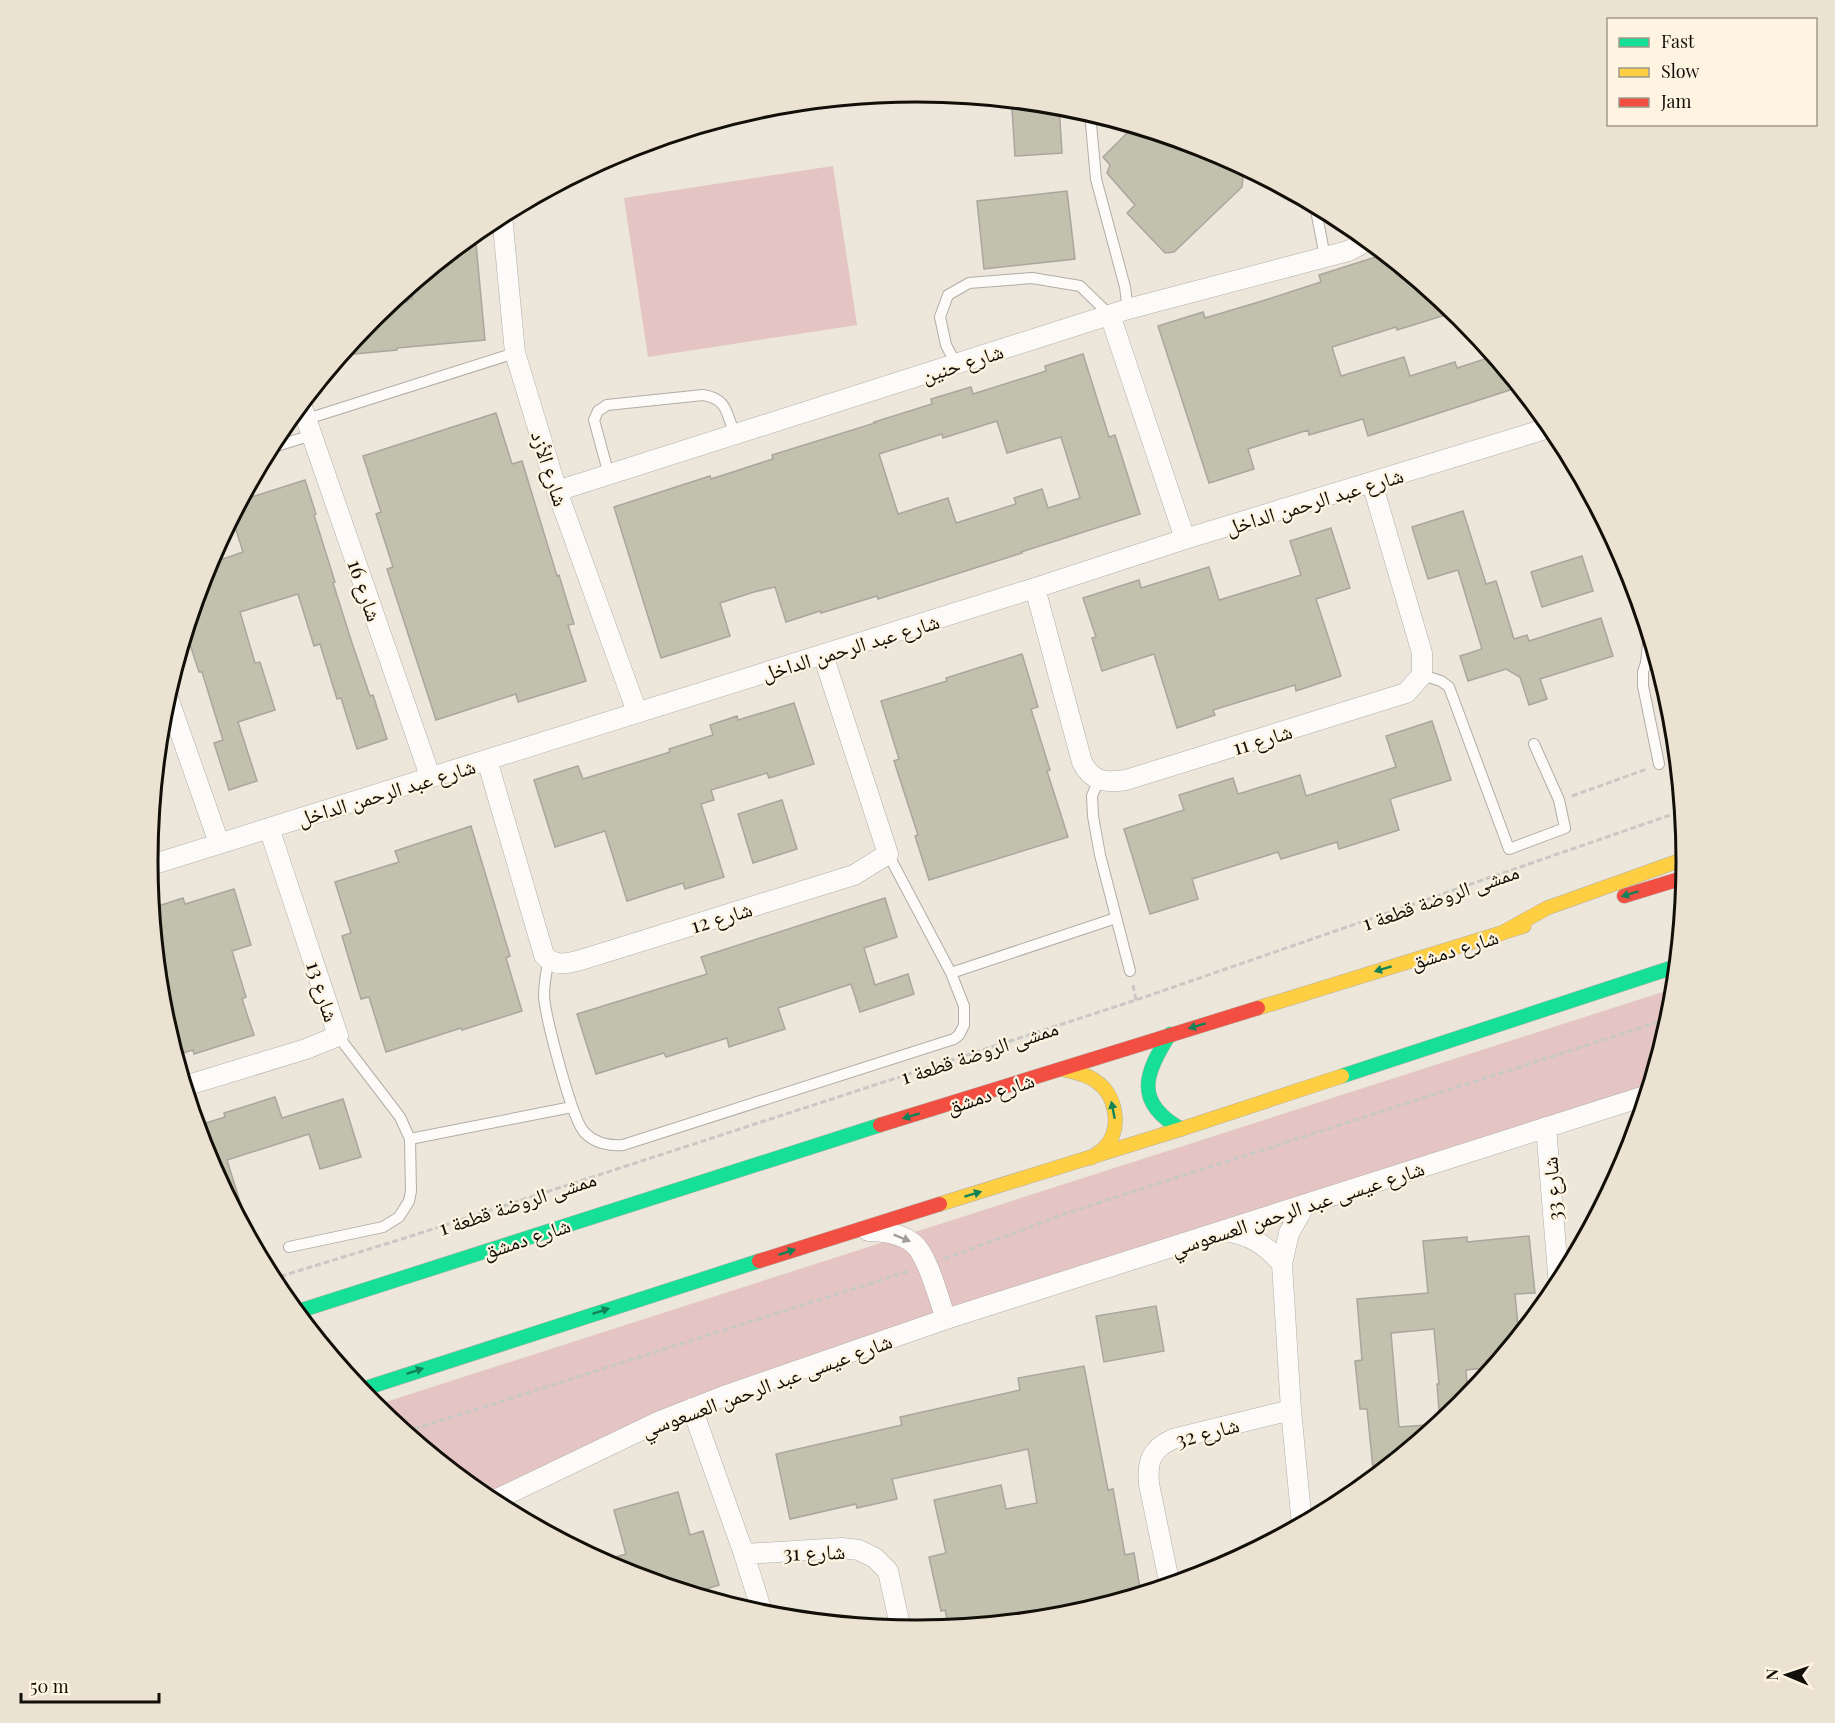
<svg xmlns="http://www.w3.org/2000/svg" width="1835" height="1723" viewBox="0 0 1835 1723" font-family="'Playfair Display','Noto Naskh Arabic',serif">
<rect width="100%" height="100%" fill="#ece6db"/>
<path fill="#e4c5c3" d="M 833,166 L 857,325 L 648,357 L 624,198 Z
M 1675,988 L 1673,1012 L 1651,1084 L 780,1366 L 482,1496 L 373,1406 Z"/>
<path fill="#c2c1ad" stroke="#a8a69e" stroke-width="1.5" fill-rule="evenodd" d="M 1059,105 L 1062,153 L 1015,156 L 1012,109 Z
M 1134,126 L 1212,150 L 1219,154 L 1243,177 L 1242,187 L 1174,252 L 1165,253 L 1127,213 L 1135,205 L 1107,173 L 1110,165 L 1103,157 Z
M 1067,191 L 1075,259 L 984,269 L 977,201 Z
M 475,233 L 485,340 L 397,348 L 397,350 L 342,355 L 373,317 L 389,304 L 407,302 L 407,300 L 412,299 L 411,286 Z
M 1385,254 L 1455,312 L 1397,330 L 1396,327 L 1332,347 L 1341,376 L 1404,357 L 1410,376 L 1455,362 L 1457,368 L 1494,356 L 1519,387 L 1368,436 L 1363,419 L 1309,435 L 1308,430 L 1248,449 L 1254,469 L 1209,483 L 1158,326 L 1203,312 L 1205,318 L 1262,301 L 1321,282 L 1319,275 Z
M 1083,354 L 1109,437 L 1115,435 L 1140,514 L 1021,552 L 1022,553 L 878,599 L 877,596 L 821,613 L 820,611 L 786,622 L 775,587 L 754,592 L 720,603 L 730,636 L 661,658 L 614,507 L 710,476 L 711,479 L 773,459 L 772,455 L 875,423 L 874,422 L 932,404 L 931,399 L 971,387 L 973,394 L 1046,371 L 1045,366 ZM 997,421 L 1007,453 L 1061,437 L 1080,498 L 1048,508 L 1042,489 L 1014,498 L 1016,504 L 956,523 L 948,498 L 898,514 L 879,454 L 942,434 L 943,438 Z
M 496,413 L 512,464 L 522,461 L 557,576 L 559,575 L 574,624 L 568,625 L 586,681 L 518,702 L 516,694 L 436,720 L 387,569 L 393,567 L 376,514 L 381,512 L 363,456 Z
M 305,480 L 316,514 L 314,515 L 335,582 L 333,583 L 352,643 L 370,696 L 373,695 L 387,739 L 357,749 L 341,698 L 337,699 L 320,644 L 314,646 L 298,594 L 240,612 L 255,663 L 260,662 L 275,710 L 238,722 L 257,781 L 229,790 L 214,743 L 223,740 L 202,672 L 199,672 L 186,632 L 208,564 L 243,552 L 232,517 L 242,500 Z
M 1463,511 L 1486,584 L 1496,581 L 1514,639 L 1527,635 L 1529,641 L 1601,618 L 1613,656 L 1540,679 L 1547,699 L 1529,705 L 1520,677 L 1506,669 L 1468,681 L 1460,656 L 1482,649 L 1458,570 L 1428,579 L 1412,527 Z
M 1331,528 L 1350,588 L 1316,599 L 1341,676 L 1296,691 L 1295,685 L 1213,710 L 1215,715 L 1177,728 L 1154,654 L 1102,671 L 1092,638 L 1096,637 L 1083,598 L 1139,580 L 1141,588 L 1209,567 L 1219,600 L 1301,575 L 1290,541 Z
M 1582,556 L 1593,591 L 1542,607 L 1531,572 Z
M 1022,654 L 1038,707 L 1031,709 L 1050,770 L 1047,771 L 1068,837 L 929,880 L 915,836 L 918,835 L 894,761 L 899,759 L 881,701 L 947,681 L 946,678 Z
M 794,703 L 814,764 L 769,778 L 767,773 L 711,790 L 714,800 L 701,804 L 724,877 L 685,889 L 683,883 L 627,901 L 605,831 L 555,847 L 534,780 L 578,766 L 583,779 L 670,752 L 669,749 L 713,735 L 710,725 L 737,716 L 738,720 Z
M 1432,721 L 1451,780 L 1390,799 L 1399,830 L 1339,849 L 1337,842 L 1281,859 L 1278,852 L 1192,879 L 1198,899 L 1150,914 L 1124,829 L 1184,810 L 1179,795 L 1233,778 L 1238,794 L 1300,775 L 1306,796 L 1396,767 L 1386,736 Z
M 782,800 L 797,849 L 753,863 L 738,814 Z
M 471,826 L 510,956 L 506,958 L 522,1011 L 462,1030 L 461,1028 L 386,1052 L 369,997 L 361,999 L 342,936 L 351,933 L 335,882 L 399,862 L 395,851 Z
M 234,889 L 251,945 L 232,951 L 246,997 L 242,999 L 254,1035 L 194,1054 L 193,1050 L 176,1055 L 162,1011 L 152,908 L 183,898 L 185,904 Z
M 885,898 L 897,937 L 864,948 L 875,985 L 908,974 L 914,994 L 860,1012 L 851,984 L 778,1008 L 785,1029 L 729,1047 L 727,1038 L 666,1057 L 664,1053 L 596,1074 L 577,1014 L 707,974 L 701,957 Z
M 275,1097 L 282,1118 L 343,1099 L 361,1157 L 320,1169 L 309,1134 L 227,1160 L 242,1208 L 236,1211 L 206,1156 L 197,1126 L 225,1117 L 224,1113 Z
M 1529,1236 L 1535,1293 L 1515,1294 L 1519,1337 L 1494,1367 L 1466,1370 L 1468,1398 L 1462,1406 L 1374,1478 L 1367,1409 L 1360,1409 L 1355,1361 L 1362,1360 L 1357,1299 L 1428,1293 L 1423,1241 L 1467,1237 L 1467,1242 ZM 1434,1329 L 1439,1384 L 1437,1384 L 1440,1424 L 1399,1427 L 1391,1333 Z
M 1156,1306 L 1164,1351 L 1104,1362 L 1096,1316 Z
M 1084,1366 L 1108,1490 L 1113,1489 L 1125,1555 L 1134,1553 L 1141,1594 L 1067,1617 L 949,1628 L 945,1610 L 941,1611 L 929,1557 L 946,1553 L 934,1500 L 1001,1485 L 1006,1509 L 1037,1503 L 1028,1449 L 892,1479 L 897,1499 L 857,1508 L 856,1504 L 790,1519 L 776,1454 L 902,1425 L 900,1417 L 1020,1390 L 1018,1378 Z
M 678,1492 L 690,1535 L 703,1531 L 719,1585 L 691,1594 L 623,1573 L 601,1561 L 626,1554 L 614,1510 Z"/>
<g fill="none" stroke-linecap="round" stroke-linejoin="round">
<defs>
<path id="lane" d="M 1090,113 L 1096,179 L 1125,287 L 1128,309
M 1315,205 L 1325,257
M 956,364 L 946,345 L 940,317 L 948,295 L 969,283 L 1032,278 L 1080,286 L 1110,315
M 307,419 L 515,353
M 270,448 L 312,435
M 609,475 L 594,420 L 598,411 L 607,405 L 703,395 C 728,399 726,413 735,435
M 1649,634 L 1646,663 L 1643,672 L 1643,686 L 1659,764
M 1422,675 L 1441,681 L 1449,687 L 1509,849 L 1565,828 L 1559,800 L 1534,744
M 1099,779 L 1092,796 L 1093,816 L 1100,855 L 1130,971
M 549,960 C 546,972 544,984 544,997 C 546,1018 572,1121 585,1133 C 596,1144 609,1146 623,1145 L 954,1039 L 959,1035 L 964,1025 L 964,1006 L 951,973 L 888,854
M 951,973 L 1116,918
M 410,1139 L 572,1107
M 289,1247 L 383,1227 L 399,1217 L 409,1201 L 411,1191 L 410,1139 L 400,1117 L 338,1036"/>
<path id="street" d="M 502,215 L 515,353 L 557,491 L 637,712
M 1110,315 L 1185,539
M 301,404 L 430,776
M 557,491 L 1128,309 L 1348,251 L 1360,245 L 1363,236
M 1627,564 L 1633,581
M 1035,588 L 1082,762 C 1092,782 1105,783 1126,780 L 1406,693 L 1422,675 L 1422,653 L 1372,483
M 167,695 L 219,843
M 487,760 L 544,955 C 555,968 569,963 584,959 L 854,875 L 888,854 L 823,655
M 148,866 L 1035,588 L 1185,539 L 1552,427
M 185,1086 L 306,1049 L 338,1036 L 269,828
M 1546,1127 L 1559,1286
M 868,1231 C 883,1231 902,1234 914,1244 C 928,1256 939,1300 946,1319
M 1224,1231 C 1249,1234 1265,1244 1282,1264
M 692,1408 L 744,1554 L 763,1615
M 491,1502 L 660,1421 L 724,1396 L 946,1319 L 1648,1095
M 1302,1525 L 1291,1410 L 1282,1264 L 1289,1233 L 1305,1205
M 744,1554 L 842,1548 L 859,1550 L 875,1558 L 888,1571 L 901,1630
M 1170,1586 L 1149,1484 C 1147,1461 1151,1449 1173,1439 L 1291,1410"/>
<path id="fast" d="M 1170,1034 C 1144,1074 1134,1102 1181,1129
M 1342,1076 L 1677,966
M 296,1312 L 880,1125
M 360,1390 L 759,1261"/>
<path id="slow" d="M 1500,934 L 1547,908 L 1687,858
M 1258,1008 L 1524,926
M 1061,1069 C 1073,1072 1087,1074 1097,1082 C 1116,1095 1122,1128 1106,1146 C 1102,1151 1096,1154 1091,1158
M 940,1204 L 1181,1129 L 1342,1076"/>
<path id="jam" d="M 1624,896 L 1686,877
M 880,1125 L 1258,1008
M 759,1261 L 940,1204"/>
</defs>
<use href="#lane" stroke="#b2ada5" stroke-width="12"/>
<use href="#street" stroke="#b2ada5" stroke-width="21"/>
<use href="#fast" stroke="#b2ada5" stroke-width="15"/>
<use href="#slow" stroke="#b2ada5" stroke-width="15"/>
<use href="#jam" stroke="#b2ada5" stroke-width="15"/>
<path stroke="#cac8c4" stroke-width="3" stroke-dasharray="6 3" stroke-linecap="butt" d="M 1670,770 L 1679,774
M 1572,796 L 1647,769
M 1133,985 L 1136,1000
M 944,1259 L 1070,1212 L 1671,1018
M 272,1279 L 405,1238 L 1136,1000 L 1682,811
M 405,1432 L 909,1271"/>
<use href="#lane" stroke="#fcfbfa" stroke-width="10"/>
<use href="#street" stroke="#fcfbfa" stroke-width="20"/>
<use href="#fast" stroke="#16e098" stroke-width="14"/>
<use href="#slow" stroke="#ffcf43" stroke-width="14"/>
<use href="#jam" stroke="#f24e42" stroke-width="14"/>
</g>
<defs><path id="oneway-solid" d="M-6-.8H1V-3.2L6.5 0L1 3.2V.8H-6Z" transform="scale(1.5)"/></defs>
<g fill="#148258">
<use href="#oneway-solid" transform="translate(1630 894) rotate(163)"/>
<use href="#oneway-solid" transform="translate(1383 969) rotate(163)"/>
<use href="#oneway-solid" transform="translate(1197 1026) rotate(163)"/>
<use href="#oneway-solid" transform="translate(1113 1110) rotate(-101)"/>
<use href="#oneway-solid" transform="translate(911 1116) rotate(164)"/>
<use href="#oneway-solid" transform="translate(973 1194) rotate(-17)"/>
<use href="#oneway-solid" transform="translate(787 1252) rotate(-18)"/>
<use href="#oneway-solid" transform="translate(601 1311) rotate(-18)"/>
<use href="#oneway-solid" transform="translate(415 1371) rotate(-18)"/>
</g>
<use fill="#9e9d9a" href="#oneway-solid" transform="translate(902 1238) rotate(22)"/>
<g text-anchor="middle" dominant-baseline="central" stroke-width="4.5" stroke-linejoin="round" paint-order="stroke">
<g font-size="21" fill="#120f09" stroke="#fff4e2">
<text transform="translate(962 362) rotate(-18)">شارع حنين</text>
<text transform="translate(551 468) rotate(72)">شارع الأزد</text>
<text transform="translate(1314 500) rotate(-17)">شارع عبد الرحمن الداخل</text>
<text transform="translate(366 590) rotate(71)">شارع 16</text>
<text transform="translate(850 646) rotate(-17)">شارع عبد الرحمن الداخل</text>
<text transform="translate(1262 738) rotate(-17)">شارع 11</text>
<text transform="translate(386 791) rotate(-17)">شارع عبد الرحمن الداخل</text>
<text transform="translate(1440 896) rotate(-19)">ممشى الروضة قطعة 1</text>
<text transform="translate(721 916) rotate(-17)">شارع 12</text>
<text transform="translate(1454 948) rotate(-17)">شارع دمشق</text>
<text transform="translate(324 991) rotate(72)">شارع 13</text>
<text transform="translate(979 1051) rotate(-18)">ممشى الروضة قطعة 1</text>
<text transform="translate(990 1092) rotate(-18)">شارع دمشق</text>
<text transform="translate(1551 1189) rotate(-95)">شارع 33</text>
<text transform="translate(517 1202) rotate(-18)">ممشى الروضة قطعة 1</text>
<text transform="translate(1297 1207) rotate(-18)">شارع عيسى عبد الرحمن العسعوسي</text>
<text transform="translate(526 1237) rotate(-18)">شارع دمشق</text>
<text transform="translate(766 1384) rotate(-20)">شارع عيسى عبد الرحمن العسعوسي</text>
<text transform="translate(1207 1431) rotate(-15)">شارع 32</text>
<text transform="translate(814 1551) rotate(-2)">شارع 31</text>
</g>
</g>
<path d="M0 0H1835V1723H0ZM158 861a759 759 0 1 1 1518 0a759 759 0 1 1-1518 0Z" fill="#ece2d1" fill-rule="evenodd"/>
<path fill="none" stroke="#120f09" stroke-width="3" d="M158 861a759 759 0 1 1 1518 0a759 759 0 1 1-1518 0Z"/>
<rect x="1607" y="18" width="210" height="108" fill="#fff4e2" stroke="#a0988b" stroke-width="1.5"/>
<rect x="1619" y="38" width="30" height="9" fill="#16e098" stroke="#a0988b" stroke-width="1.5"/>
<text x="1661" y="48" font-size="18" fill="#120f09">Fast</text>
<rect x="1619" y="68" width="30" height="9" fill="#ffcf43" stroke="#a0988b" stroke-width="1.5"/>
<text x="1661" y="78" font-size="18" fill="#120f09">Slow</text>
<rect x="1619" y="98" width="30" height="9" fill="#f24e42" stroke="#a0988b" stroke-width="1.5"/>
<text x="1661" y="108" font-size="18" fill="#120f09">Jam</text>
<g transform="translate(1787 1675) rotate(272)" stroke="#fff4e2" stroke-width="4.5" paint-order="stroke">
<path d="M0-4.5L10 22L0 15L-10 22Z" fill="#120f09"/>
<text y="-9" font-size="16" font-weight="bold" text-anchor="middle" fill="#120f09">N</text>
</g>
<path d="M21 1693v9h138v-9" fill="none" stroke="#120f09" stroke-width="3"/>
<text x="30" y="1693" font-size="18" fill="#120f09" stroke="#fff4e2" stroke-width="4.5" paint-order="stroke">50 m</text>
</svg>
